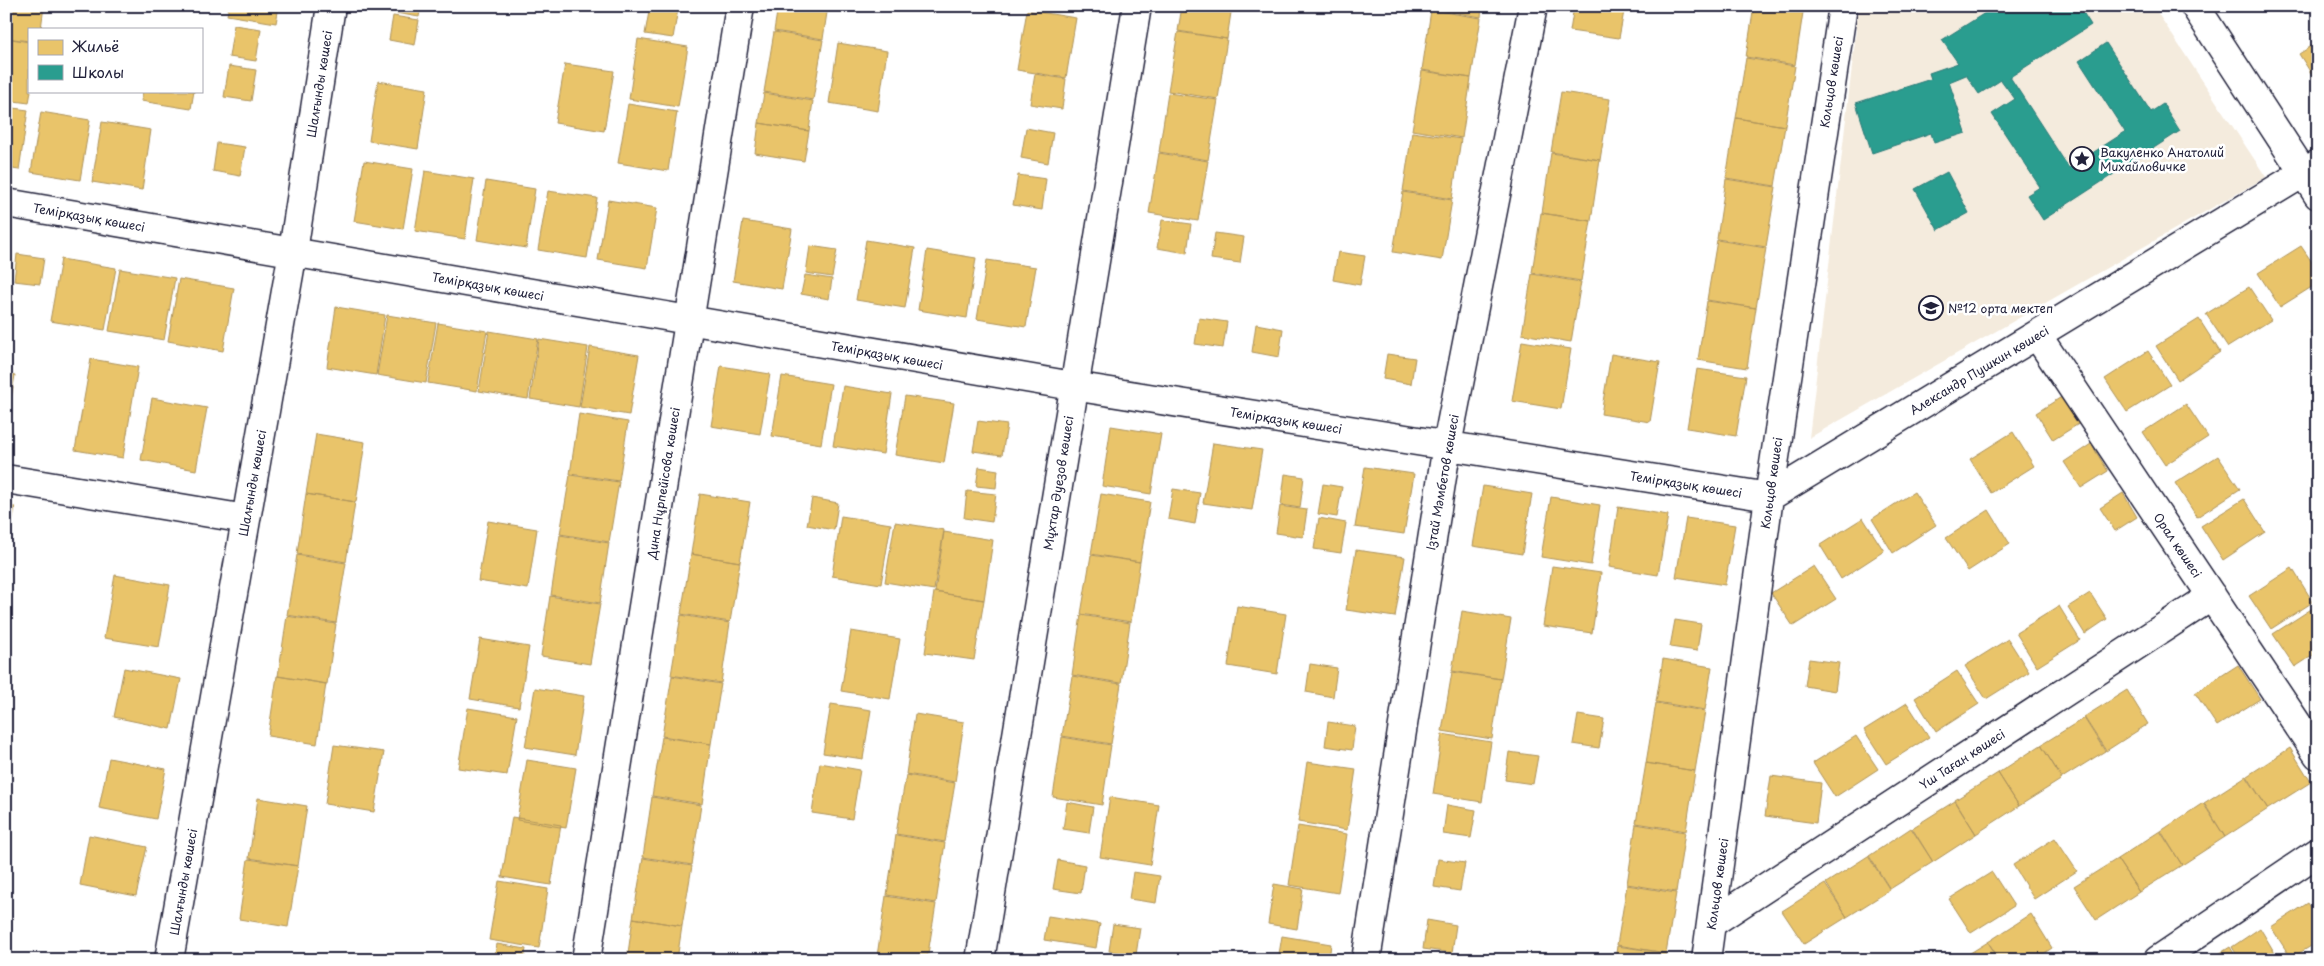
<svg xmlns="http://www.w3.org/2000/svg" width="2324" height="966" viewBox="0 0 2324 966" font-family="'Playpen Sans',sans-serif">
<rect width="100%" height="100%" fill="#fff"/>
<filter id="ink" filterUnits="userSpaceOnUse"><feTurbulence type="fractalNoise" baseFrequency=".02" numOctaves="2"/><feDisplacementMap in="SourceGraphic" scale="10" xChannelSelector="R" yChannelSelector="G"/><feConvolveMatrix kernelMatrix="1 2 1 2 8 2 1 2 1" color-interpolation-filters="sRGB"/></filter>
<g filter="url(#ink)">
<path fill="#f4ebdd" d="M 1859,6 L 2153,6 L 2266,177 L 1809,438 Z"/>
<path fill="#e9c46a" stroke="#ad935c" d="M 6,6 L 44,6 L 41,29 L 29,29 L 29,41 L 6,38 Z
M 229,6 L 279,6 L 276,23 L 227,15 Z
M 390,6 L 421,6 L 419,17 L 390,12 Z
M 650,6 L 678,9 L 673,38 L 645,34 Z
M 778,6 L 828,6 L 823,39 L 774,31 Z
M 1182,6 L 1232,6 L 1227,39 L 1178,31 Z
M 1432,6 L 1482,6 L 1481,17 L 1432,9 Z
M 1574,6 L 1625,6 L 1619,38 L 1570,31 Z
M 1754,6 L 1804,6 L 1795,65 L 1746,57 Z
M 1027,10 L 1076,18 L 1066,78 L 1017,70 Z
M 1431,10 L 1481,18 L 1471,78 L 1422,70 Z
M 393,16 L 419,20 L 415,45 L 389,40 Z
M 234,25 L 261,29 L 256,61 L 229,57 Z
M 774,32 L 823,40 L 813,100 L 764,92 Z
M 1178,32 L 1227,39 L 1218,99 L 1168,91 Z
M 6,38 L 29,42 L 29,91 L 31,91 L 29,103 L 6,100 Z
M 638,39 L 688,47 L 678,107 L 629,99 Z
M 2318,42 L 2318,84 L 2299,54 Z
M 838,43 L 887,51 L 878,111 L 829,103 Z
M 1746,58 L 1795,66 L 1785,126 L 1736,118 Z
M 565,64 L 614,71 L 604,131 L 555,123 Z
M 229,66 L 256,70 L 251,101 L 224,97 Z
M 1422,71 L 1471,78 L 1462,138 L 1412,130 Z
M 1035,74 L 1066,79 L 1062,109 L 1030,104 Z
M 378,81 L 427,89 L 418,149 L 369,141 Z
M 143,91 L 194,91 L 191,109 L 141,101 Z
M 1561,92 L 1610,99 L 1600,160 L 1551,152 Z
M 764,93 L 813,101 L 809,131 L 759,123 Z
M 1168,93 L 1218,100 L 1208,160 L 1159,152 Z
M 628,104 L 677,112 L 668,171 L 618,163 Z
M 6,107 L 28,110 L 19,170 L 6,168 Z
M 41,112 L 90,120 L 80,180 L 31,172 Z
M 1736,118 L 1785,126 L 1775,186 L 1726,178 Z
M 102,122 L 151,130 L 142,190 L 92,182 Z
M 759,123 L 809,131 L 804,161 L 755,153 Z
M 1026,128 L 1053,133 L 1048,163 L 1021,158 Z
M 1412,132 L 1461,139 L 1452,199 L 1403,191 Z
M 217,143 L 245,147 L 240,176 L 213,171 Z
M 1159,153 L 1208,161 L 1198,221 L 1149,213 Z
M 1551,153 L 1600,160 L 1591,221 L 1542,213 Z
M 364,161 L 413,169 L 403,229 L 354,221 Z
M 425,171 L 474,179 L 465,239 L 415,231 Z
M 1018,175 L 1046,179 L 1042,210 L 1013,205 Z
M 1726,179 L 1776,187 L 1766,247 L 1717,239 Z
M 486,181 L 535,189 L 526,248 L 477,240 Z
M 548,191 L 597,198 L 587,258 L 538,250 Z
M 1403,192 L 1452,200 L 1442,260 L 1393,252 Z
M 608,200 L 657,208 L 647,268 L 598,260 Z
M 1541,213 L 1591,221 L 1581,281 L 1532,273 Z
M 1162,220 L 1191,224 L 1187,253 L 1157,248 Z
M 743,221 L 792,229 L 782,289 L 733,281 Z
M 1215,233 L 1244,237 L 1240,263 L 1211,259 Z
M 866,240 L 915,248 L 905,308 L 856,300 Z
M 1717,240 L 1766,248 L 1756,308 L 1707,300 Z
M 810,246 L 837,250 L 832,277 L 806,273 Z
M 2301,246 L 2318,271 L 2318,283 L 2280,307 L 2258,273 Z
M 927,250 L 976,258 L 967,318 L 918,310 Z
M 1338,252 L 1365,256 L 1360,285 L 1333,280 Z
M 17,254 L 44,258 L 40,284 L 14,281 Z
M 61,259 L 116,268 L 105,330 L 50,321 Z
M 987,260 L 1036,267 L 1026,327 L 977,319 Z
M 120,269 L 175,278 L 164,340 L 109,331 Z
M 1532,274 L 1581,282 L 1571,342 L 1522,334 Z
M 805,275 L 832,279 L 829,299 L 801,294 Z
M 179,279 L 234,288 L 223,351 L 168,341 Z
M 2249,287 L 2271,320 L 2228,347 L 2206,314 Z
M 1707,301 L 1756,308 L 1747,368 L 1698,360 Z
M 336,307 L 385,315 L 376,375 L 327,367 Z
M 387,315 L 436,323 L 426,383 L 377,375 Z
M 1199,318 L 1227,322 L 1223,348 L 1195,344 Z
M 2199,319 L 2220,352 L 2178,380 L 2156,346 Z
M 438,323 L 487,331 L 477,391 L 428,383 Z
M 1256,324 L 1283,329 L 1279,357 L 1252,352 Z
M 2318,327 L 2318,345 L 2310,332 Z
M 489,331 L 538,339 L 528,399 L 479,391 Z
M 539,339 L 588,347 L 579,407 L 530,399 Z
M 1522,341 L 1571,349 L 1561,409 L 1512,401 Z
M 590,347 L 639,355 L 629,415 L 580,407 Z
M 2148,351 L 2170,385 L 2127,412 L 2105,379 Z
M 1387,354 L 1415,358 L 1411,384 L 1383,379 Z
M 1611,354 L 1660,362 L 1650,422 L 1601,414 Z
M 91,359 L 138,367 L 123,458 L 75,450 Z
M 721,366 L 770,374 L 760,434 L 711,426 Z
M 1697,369 L 1746,376 L 1736,436 L 1687,428 Z
M 6,373 L 15,375 L 6,427 Z
M 782,376 L 831,384 L 821,444 L 772,436 Z
M 843,386 L 892,394 L 883,454 L 833,446 Z
M 905,396 L 954,403 L 944,463 L 895,455 Z
M 2063,396 L 2080,423 L 2053,440 L 2036,413 Z
M 152,398 L 207,408 L 196,470 L 141,460 Z
M 2186,404 L 2208,437 L 2165,465 L 2143,432 Z
M 579,414 L 628,422 L 619,481 L 570,474 Z
M 978,421 L 1007,425 L 1002,455 L 973,451 Z
M 1111,426 L 1161,434 L 1151,494 L 1102,486 Z
M 2013,432 L 2034,466 L 1991,493 L 1970,459 Z
M 316,434 L 365,442 L 356,502 L 306,494 Z
M 1213,443 L 1262,450 L 1252,510 L 1203,503 Z
M 2091,444 L 2108,471 L 2081,488 L 2064,462 Z
M 2218,456 L 2240,489 L 2197,517 L 2175,483 Z
M 979,467 L 998,470 L 996,488 L 976,486 Z
M 1365,467 L 1414,474 L 1404,534 L 1355,527 Z
M 1285,474 L 1304,477 L 1300,508 L 1281,505 Z
M 570,475 L 619,482 L 609,542 L 560,534 Z
M 1323,484 L 1342,487 L 1337,517 L 1318,514 Z
M 1483,486 L 1532,494 L 1522,554 L 1473,546 Z
M 1173,489 L 1200,493 L 1195,524 L 1168,519 Z
M 967,491 L 996,494 L 992,522 L 964,518 Z
M 1914,492 L 1936,525 L 1893,553 L 1872,519 Z
M 2123,493 L 2137,517 L 2115,531 L 2100,508 Z
M 306,494 L 355,502 L 346,562 L 297,554 Z
M 700,494 L 750,502 L 740,562 L 691,554 Z
M 1101,494 L 1150,502 L 1140,562 L 1091,554 Z
M 1551,497 L 1600,505 L 1591,565 L 1541,557 Z
M 812,498 L 838,503 L 834,530 L 807,525 Z
M 2244,499 L 2265,532 L 2223,560 L 2201,526 Z
M 6,506 L 15,507 L 6,558 Z
M 1280,506 L 1307,510 L 1303,537 L 1276,533 Z
M 1618,507 L 1668,515 L 1658,575 L 1609,567 Z
M 1989,510 L 2010,544 L 1968,571 L 1946,538 Z
M 841,516 L 891,524 L 881,584 L 832,576 Z
M 1319,518 L 1346,523 L 1341,553 L 1314,549 Z
M 1686,518 L 1735,525 L 1725,585 L 1676,577 Z
M 1863,518 L 1884,551 L 1841,579 L 1820,545 Z
M 488,521 L 537,529 L 528,589 L 478,581 Z
M 895,522 L 944,530 L 934,590 L 885,582 Z
M 944,532 L 993,540 L 984,600 L 935,592 Z
M 560,535 L 609,543 L 600,603 L 551,595 Z
M 1356,550 L 1405,557 L 1395,617 L 1346,610 Z
M 691,554 L 740,562 L 730,622 L 681,614 Z
M 297,555 L 346,563 L 336,623 L 287,615 Z
M 1091,555 L 1140,562 L 1131,622 L 1081,614 Z
M 1552,566 L 1601,573 L 1592,633 L 1543,626 Z
M 1814,566 L 1836,599 L 1793,626 L 1771,593 Z
M 2292,568 L 2313,602 L 2271,629 L 2249,596 Z
M 115,575 L 170,585 L 159,647 L 104,638 Z
M 934,592 L 984,600 L 974,660 L 925,653 Z
M 2090,593 L 2107,619 L 2085,634 L 2068,607 Z
M 550,596 L 600,604 L 590,664 L 541,656 Z
M 1237,606 L 1286,614 L 1277,674 L 1228,666 Z
M 2059,606 L 2080,640 L 2037,667 L 2016,633 Z
M 2316,606 L 2318,609 L 2318,652 L 2295,667 L 2273,634 Z
M 1462,611 L 1511,619 L 1501,679 L 1452,671 Z
M 681,615 L 730,623 L 721,683 L 671,675 Z
M 1081,615 L 1130,623 L 1121,683 L 1072,675 Z
M 287,616 L 336,624 L 327,684 L 278,676 Z
M 1675,620 L 1701,624 L 1697,651 L 1670,647 Z
M 851,631 L 900,639 L 890,699 L 841,691 Z
M 480,639 L 529,647 L 519,707 L 470,699 Z
M 2008,639 L 2029,672 L 1986,699 L 1965,666 Z
M 1663,659 L 1712,667 L 1705,710 L 1656,702 Z
M 1809,659 L 1839,663 L 1835,691 L 1805,686 Z
M 1310,664 L 1337,668 L 1333,697 L 1306,692 Z
M 2238,665 L 2260,699 L 2217,726 L 2195,693 Z
M 124,668 L 181,679 L 171,729 L 114,717 Z
M 1957,671 L 1979,704 L 1936,732 L 1915,698 Z
M 1452,672 L 1501,679 L 1492,739 L 1442,731 Z
M 277,676 L 326,684 L 317,744 L 268,736 Z
M 672,676 L 721,684 L 711,744 L 662,736 Z
M 1072,676 L 1121,684 L 1111,744 L 1062,736 Z
M 535,688 L 584,696 L 575,755 L 525,747 Z
M 2127,690 L 2148,724 L 2106,751 L 2084,717 Z
M 1656,703 L 1705,711 L 1695,771 L 1646,763 Z
M 1907,703 L 1929,737 L 1886,764 L 1864,730 Z
M 831,704 L 871,710 L 863,759 L 823,753 Z
M 468,708 L 517,716 L 507,775 L 458,768 Z
M 915,714 L 964,722 L 955,782 L 906,774 Z
M 1578,715 L 1604,719 L 1599,748 L 1573,744 Z
M 2084,718 L 2105,751 L 2062,778 L 2041,745 Z
M 1328,722 L 1355,726 L 1352,750 L 1325,746 Z
M 1442,734 L 1491,742 L 1482,802 L 1433,794 Z
M 1856,736 L 1878,769 L 1835,797 L 1813,763 Z
M 662,737 L 711,744 L 702,804 L 652,796 Z
M 1062,737 L 1111,745 L 1102,805 L 1053,797 Z
M 334,745 L 384,752 L 374,812 L 325,804 Z
M 2041,745 L 2062,779 L 2019,806 L 1998,773 Z
M 2290,748 L 2311,782 L 2268,809 L 2247,776 Z
M 1509,752 L 1538,756 L 1533,784 L 1505,780 Z
M 109,758 L 166,769 L 156,819 L 99,808 Z
M 527,760 L 576,768 L 566,828 L 517,820 Z
M 1307,762 L 1356,769 L 1347,830 L 1298,822 Z
M 820,763 L 860,770 L 852,819 L 812,813 Z
M 1646,763 L 1695,771 L 1686,831 L 1636,823 Z
M 1998,773 L 2019,806 L 1976,834 L 1955,800 Z
M 906,775 L 955,783 L 945,842 L 896,834 Z
M 1771,776 L 1821,783 L 1816,823 L 1765,816 Z
M 2246,776 L 2268,809 L 2225,837 L 2204,803 Z
M 652,797 L 701,805 L 692,865 L 643,857 Z
M 1110,797 L 1159,805 L 1150,865 L 1100,857 Z
M 258,798 L 307,806 L 298,866 L 249,858 Z
M 1955,801 L 1976,834 L 1933,862 L 1912,828 Z
M 1067,802 L 1093,807 L 1089,833 L 1063,829 Z
M 2203,803 L 2225,837 L 2182,865 L 2161,831 Z
M 1447,805 L 1476,810 L 1471,838 L 1443,834 Z
M 512,817 L 561,825 L 551,885 L 502,877 Z
M 1636,824 L 1685,832 L 1676,892 L 1627,884 Z
M 1298,826 L 1347,834 L 1338,893 L 1289,885 Z
M 1911,828 L 1933,862 L 1890,889 L 1869,856 Z
M 2160,831 L 2182,865 L 2139,892 L 2117,859 Z
M 89,835 L 147,847 L 136,896 L 80,885 Z
M 896,835 L 945,843 L 936,903 L 887,895 Z
M 2055,838 L 2077,871 L 2034,899 L 2013,865 Z
M 1868,856 L 1890,890 L 1847,917 L 1826,883 Z
M 643,858 L 692,866 L 682,926 L 633,918 Z
M 248,859 L 298,866 L 288,927 L 239,919 Z
M 1438,859 L 1465,863 L 1460,891 L 1434,887 Z
M 2117,859 L 2139,892 L 2096,920 L 2074,886 Z
M 1058,860 L 1085,865 L 1081,893 L 1053,889 Z
M 1133,872 L 1160,876 L 1156,903 L 1129,899 Z
M 1992,872 L 2014,906 L 1971,933 L 1949,899 Z
M 499,881 L 548,889 L 539,948 L 489,940 Z
M 1274,884 L 1303,889 L 1297,929 L 1268,924 Z
M 1825,884 L 1847,917 L 1804,944 L 1782,911 Z
M 1627,885 L 1676,893 L 1666,953 L 1617,945 Z
M 886,896 L 936,904 L 927,960 L 900,960 L 877,956 Z
M 2308,903 L 2318,919 L 2318,942 L 2291,958 L 2271,927 Z
M 2031,914 L 2052,948 L 2034,960 L 2000,960 L 1988,942 Z
M 1048,916 L 1100,924 L 1096,948 L 1044,940 Z
M 633,918 L 682,926 L 677,960 L 627,960 Z
M 1427,920 L 1456,925 L 1452,953 L 1423,949 Z
M 1113,924 L 1140,928 L 1136,955 L 1109,951 Z
M 2260,928 L 2279,960 L 2240,960 L 2232,947 Z
M 1282,936 L 1331,944 L 1329,960 L 1278,960 Z
M 1988,942 L 1999,960 L 1959,960 Z
M 497,944 L 526,949 L 524,960 L 494,960 Z
M 1617,946 L 1666,953 L 1665,960 L 1615,960 Z
M 2230,947 L 2238,960 L 2209,960 Z
M 1746,955 L 1796,960 L 1746,960 Z"/>
<path fill="#2a9d8f" stroke="#287876" d="M 1996,6 L 2079,6 L 2091,25 L 2010,77 L 2069,168 L 2125,132 L 2079,61 L 2106,43 L 2151,112 L 2163,104 L 2180,131 L 2043,220 L 2027,195 L 2040,187 L 1992,114 L 2015,99 L 2001,80 L 1979,94 L 1966,75 L 1949,82 L 1966,133 L 1934,143 L 1931,133 L 1872,153 L 1856,103 L 1931,79 L 1929,73 L 1958,63 L 1942,40 Z
M 1947,172 L 1969,213 L 1938,230 L 1915,189 Z"/>
<g fill="none" stroke-linecap="round" stroke-linejoin="round">
<defs>
<path id="street" d="M 2195,6 L 2318,195
M 6,203 L 1073,386 L 1769,497 L 2318,164
M 2037,335 L 2318,755
M 6,479 L 246,519
M 1713,922 L 2212,596
M 169,960 L 293,251 L 331,6
M 586,960 L 740,6
M 1366,960 L 1447,445 L 1533,6
M 1706,960 L 1769,497 L 1843,6"/>
<path id="secondary" d="M 980,960 L 1137,6
M 2158,960 L 2318,852"/>
</defs>
<use href="#street" stroke="#22223b" stroke-width="31"/>
<use href="#secondary" stroke="#22223b" stroke-width="31"/>
<use href="#street" stroke="#fff" stroke-width="28"/>
<use href="#secondary" stroke="#fff" stroke-width="28"/>
</g>
</g>
<defs>
<symbol id="sight-ring" viewBox="-11 -11 22 22"><circle r="9.5" fill="#fff" stroke="#22223b" stroke-width="1.5"/><path d="M0-6L1.8-2.2L6-1.7L2.9 1.2L3.7 5.4L0 3.3L-3.7 5.4L-2.9 1.2L-6-1.7L-1.8-2.2Z" fill="#22223b"/></symbol>
<symbol id="school-ring" viewBox="-11 -11 22 22"><circle r="9.5" fill="#fff" stroke="#22223b" stroke-width="1.5"/><path d="M0-5L7-2L0 1L-7-2ZM-4 1L0 2.5L4 1V4Q0 6-4 4Z" fill="#22223b"/></symbol>
</defs>
<g fill-rule="evenodd">
<use href="#sight-ring" x="2068" y="145" width="28" height="28"/>
<use href="#school-ring" x="1917" y="294" width="28" height="28"/>
</g>
<g text-anchor="middle" dominant-baseline="central" stroke-width="5" stroke-linejoin="round" paint-order="stroke">
<g font-size="12" fill="#22223b" stroke="#fff">
<text transform="translate(1831 82) rotate(-81)">Кольцов көшесі</text>
<text transform="translate(319 84) rotate(-81)">Шалғынды көшесі</text>
<text transform="translate(89 217) rotate(10)">Темірқазық көшесі</text>
<text transform="translate(488 286) rotate(10)">Темірқазық көшесі</text>
<text transform="translate(887 355) rotate(10)">Темірқазық көшесі</text>
<text transform="translate(1979 370) rotate(-31)">Александр Пушкин көшесі</text>
<text transform="translate(1286 420) rotate(9)">Темірқазық көшесі</text>
<text transform="translate(1442 482) rotate(-80)">Ізтай Мәмбетов көшесі</text>
<text transform="translate(252 483) rotate(-80)">Шалғынды көшесі</text>
<text transform="translate(663 483) rotate(-81)">Дина Нұрпейісова көшесі</text>
<text transform="translate(1058 483) rotate(-81)">Мұхтар Әуезов көшесі</text>
<text transform="translate(1771 483) rotate(-82)">Кольцов көшесі</text>
<text transform="translate(1686 484) rotate(9)">Темірқазық көшесі</text>
<text transform="translate(2178 545) rotate(56)">Орал көшесі</text>
<text transform="translate(1962 759) rotate(-33)">Үш Таған көшесі</text>
<text transform="translate(183 882) rotate(-80)">Шалғынды көшесі</text>
<text transform="translate(1717 884) rotate(-82)">Кольцов көшесі</text>
</g>
<g font-size="12" fill="#22223b" stroke="#fff" text-anchor="start">
<text x="2100" y="152">Вакуленко Анатолий<tspan x="2100" dy="14">Михайловичке</tspan></text>
<text x="1948" y="308">№12 орта мектеп</text>
</g>
</g>
<rect width="2324" height="966" fill="none" stroke="#fff" stroke-width="25"/>
<rect x="12" y="12" width="2299" height="941" fill="none" stroke="#22223b" stroke-width="2" filter="url(#ink)"/>
<rect x="28" y="28" width="175" height="65" fill="#ffffff" stroke="#a7a7b1"/>
<rect x="38" y="40" width="25" height="15" fill="#e9c46a" stroke="#a7a7b1"/>
<text x="72" y="52" font-size="15" fill="#22223b">Жильё</text>
<rect x="38" y="65" width="25" height="15" fill="#2a9d8f" stroke="#a7a7b1"/>
<text x="72" y="78" font-size="15" fill="#22223b">Школы</text>
</svg>
